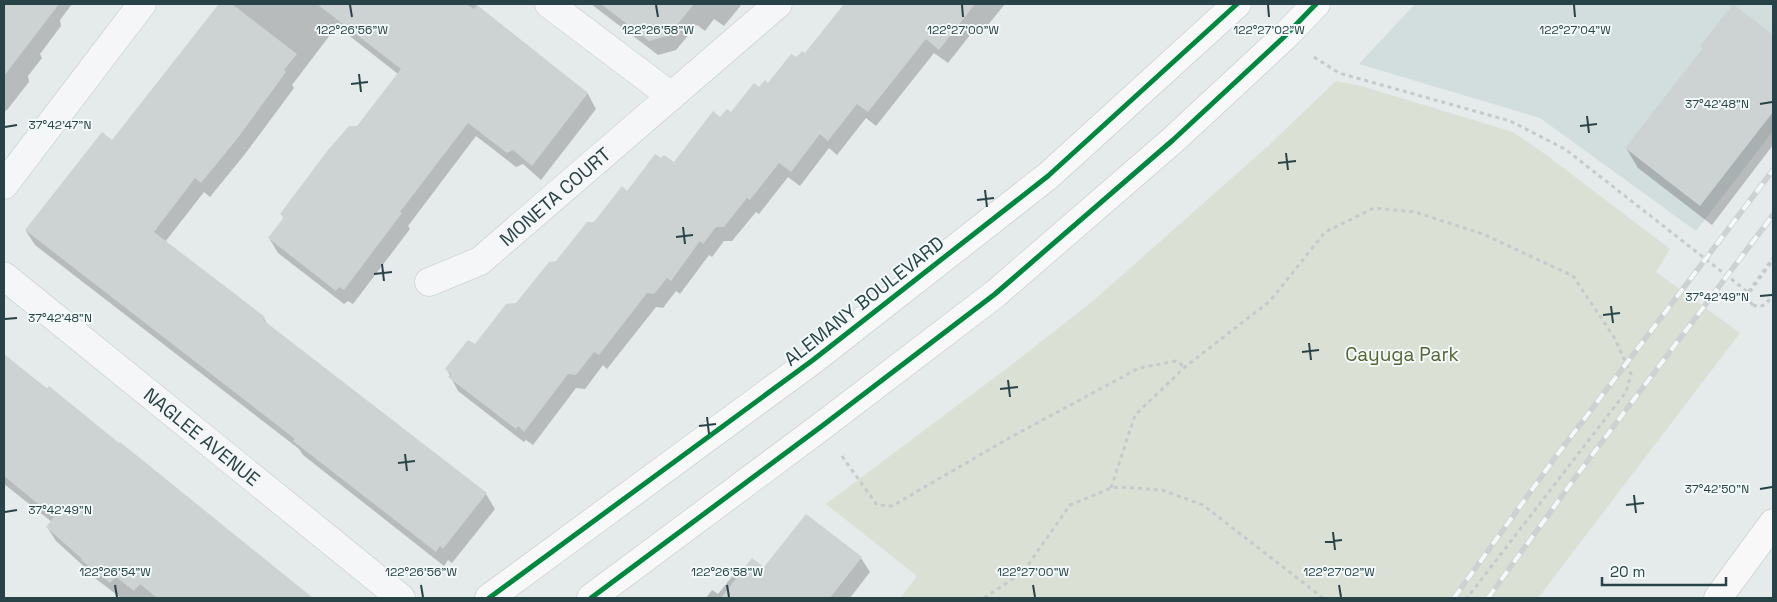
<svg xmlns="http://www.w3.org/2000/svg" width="1777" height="602" viewBox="0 0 1777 602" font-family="'Space Grotesk',sans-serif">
<rect width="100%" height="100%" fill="#e5eaea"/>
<path fill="#d2ddde" d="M 1415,4 L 1773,4 L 1773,131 L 1696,231 L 1540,118 L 1359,64 Z"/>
<path fill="#dbe0d5" d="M 1336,81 L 1361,86 L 1513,132 L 1545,154 L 1670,249 L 1656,272 L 1740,333 L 1538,598 L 900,598 L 917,576 L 826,504 L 1010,366 L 1093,301 L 1268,146 Z"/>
<path fill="#0003" d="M 4,4 L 72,4 L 60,20 L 61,26 L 40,54 L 42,58 L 28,76 L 29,82 L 7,110 L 4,111 Z
M 220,4 L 475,4 L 588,94 L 596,109 L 541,180 L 523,164 L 516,167 L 476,136 L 408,226 L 410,229 L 353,304 L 348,301 L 344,304 L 278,253 L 269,238 L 284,219 L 282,214 L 358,127 L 398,74 L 337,26 L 292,85 L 294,88 L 245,154 L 210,197 L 204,192 L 165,242 L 264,318 L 268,326 L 486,494 L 495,509 L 452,563 L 448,560 L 444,566 L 303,455 L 299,449 L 35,245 L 26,231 L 112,141 Z
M 591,4 L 742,4 L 724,26 L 714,19 L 705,31 L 697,25 L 676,50 L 658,55 Z
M 865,4 L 1005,4 L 984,30 L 978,25 L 948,63 L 934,53 L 876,126 L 866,118 L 837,155 L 829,148 L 800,186 L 788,177 L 759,214 L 756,212 L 732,241 L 724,241 L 712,257 L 709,255 L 680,294 L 676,291 L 663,308 L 656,307 L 607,369 L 603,365 L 585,389 L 576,388 L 533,445 L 526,440 L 524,442 L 458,391 L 447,370 L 475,346 L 627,192 L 662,159 L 674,163 L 720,119 L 731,114 L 759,89 L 769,85 L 797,59 L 806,55 L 847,27 Z
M 1733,6 L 1773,37 L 1773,145 L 1712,225 L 1638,168 L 1626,148 L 1704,49 L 1702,46 Z
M 4,355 L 119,445 L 120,444 L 311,598 L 121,598 L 91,575 L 89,571 L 56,541 L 47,527 L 52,522 L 4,484 Z
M 861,558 L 870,572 L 850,598 L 706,598 L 712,590 L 718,594 L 738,569 L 742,573 Z"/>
<path fill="#cdd2d3" d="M 4,4 L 59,4 L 4,76 Z
M 232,4 L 297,54 L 284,70 L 286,72 L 237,139 L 201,183 L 195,178 L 154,232 L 265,317 L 263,320 L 487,493 L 443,549 L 440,546 L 436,552 L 293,441 L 295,439 L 25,230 L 102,132 L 112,140 L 218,5 Z
M 317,4 L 466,4 L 474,9 L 477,5 L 588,93 L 532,166 L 513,150 L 507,153 L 468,123 L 400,212 L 402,213 L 344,290 L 339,287 L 336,291 L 268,238 L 284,217 L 280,214 L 328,150 L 349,126 L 357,126 L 401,69 Z
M 601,4 L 694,4 L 668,36 L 649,41 Z
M 844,4 L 975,4 L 939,50 L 926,39 L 868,112 L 857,104 L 828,141 L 820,134 L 791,172 L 779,163 L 750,200 L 747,198 L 724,227 L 716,227 L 703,244 L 700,241 L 671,281 L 667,278 L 654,294 L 647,293 L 599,355 L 594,352 L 576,375 L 568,374 L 524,432 L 518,426 L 516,429 L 448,377 L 451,374 L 445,369 L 468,340 L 475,344 L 506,304 L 516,303 L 549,262 L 556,261 L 587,222 L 594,222 L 622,186 L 627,191 L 655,154 L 661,158 L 664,155 L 674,162 L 713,111 L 720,117 L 727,109 L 731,112 L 754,83 L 759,87 L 765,80 L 768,83 L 791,54 L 797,57 L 802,51 L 805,53 Z
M 1733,4 L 1773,35 L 1773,112 L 1700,206 L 1625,148 L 1703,48 L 1700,46 Z
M 4,354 L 47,389 L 49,386 L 119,443 L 120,442 L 313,598 L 157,598 L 140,584 L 134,591 L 116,577 L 110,583 L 81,560 L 82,559 L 46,527 L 54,517 L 4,476 Z
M 806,514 L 862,557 L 830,598 L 721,598 L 752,558 L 764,567 Z"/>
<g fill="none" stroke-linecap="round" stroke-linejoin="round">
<defs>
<g id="street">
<path d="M 549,4 L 671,96"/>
<path d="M 4,185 L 142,4"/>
<path id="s1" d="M 4,276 L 401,598"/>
<path id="s2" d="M 429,282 L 480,261 L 778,4"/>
</g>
<path id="primary" d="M 489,598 L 813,360 L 1048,176 L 1237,4
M 591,598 L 822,426 L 995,294 L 1173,140 L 1284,37 L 1316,4"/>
<path id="highway" d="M 1718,598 L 1773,523"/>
</defs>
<use href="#street" stroke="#c3c8c8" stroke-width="29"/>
<use href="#primary" stroke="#c0c7c8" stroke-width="29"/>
<use href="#highway" stroke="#b7bfbf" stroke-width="29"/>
<path stroke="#c5cbcc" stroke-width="3" stroke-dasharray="4 4" stroke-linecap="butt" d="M 1314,57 L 1339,73 L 1510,121 L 1565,149 L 1749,293 L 1773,260
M 1753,305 L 1759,307 L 1766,304 L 1773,294
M 842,456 L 877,505 L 892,506 L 1011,437 L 1139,368 L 1176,361 L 1185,367
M 1111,488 L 1135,415 L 1185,367 L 1270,301 L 1325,232 L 1374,208 L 1415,212 L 1483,234 L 1573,276 L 1614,337 L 1631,374 L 1626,392 L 1467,598
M 984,598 L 1023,572 L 1070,505 L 1111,488 L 1119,487 L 1162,490 L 1203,505 L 1323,598"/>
<use href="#street" stroke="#f4f6f7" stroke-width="28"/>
<use href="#primary" stroke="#f8f8f8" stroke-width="28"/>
<use href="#highway" stroke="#f8f8f8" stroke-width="28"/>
<defs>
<path id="rail" d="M 1454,598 L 1557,455 L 1773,170
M 1488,598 L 1580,471 L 1773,215"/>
</defs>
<use href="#rail" stroke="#cdd1d2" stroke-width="5.5"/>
<use href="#rail" stroke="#f3f9f9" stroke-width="4" stroke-dasharray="11" stroke-linecap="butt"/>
<path stroke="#c5cbcc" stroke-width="3" stroke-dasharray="4 4" stroke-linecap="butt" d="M 1753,305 L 1747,299 L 1749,291 L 1773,258"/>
<defs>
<path id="cycleway" d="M 489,598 L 813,360 L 1048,176 L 1237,4
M 591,598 L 822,426 L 995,294 L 1173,140 L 1284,37 L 1316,4"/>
</defs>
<use href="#cycleway" stroke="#f3f9f9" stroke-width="8"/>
<use href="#cycleway" stroke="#00873e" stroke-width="5"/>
</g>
<path fill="none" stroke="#284347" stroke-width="2" d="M 350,5 L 352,17M 656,5 L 658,17M 962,5 L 963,17M 1268,5 L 1269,17M 1574,5 L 1575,17M 359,74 L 361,92M 351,84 L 368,82M 1760,104 L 1772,102M 1587,116 L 1589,133M 1580,126 L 1597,124M 5,127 L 17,125M 1286,153 L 1288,170M 1278,163 L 1296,161M 985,190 L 987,207M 977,200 L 994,198M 683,227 L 685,244M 676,237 L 693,235M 382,264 L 384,281M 374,274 L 392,272M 1760,296 L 1772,295M 1611,306 L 1613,323M 1603,315 L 1620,313M 5,319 L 17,318M 1309,343 L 1311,360M 1302,352 L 1319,350M 1008,380 L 1010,397M 1000,389 L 1018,387M 707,417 L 709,434M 699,426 L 716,424M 405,454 L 407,471M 398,463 L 415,461M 1760,489 L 1772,487M 1634,495 L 1636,513M 1626,505 L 1644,503M 5,512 L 17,510M 1333,532 L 1335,550M 1325,542 L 1342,540M 115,585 L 117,597M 421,585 L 423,597M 727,585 L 729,597M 1033,585 L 1035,597M 1339,585 L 1341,597"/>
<g text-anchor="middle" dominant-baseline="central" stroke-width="4" stroke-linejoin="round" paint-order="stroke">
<g font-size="19" fill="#284347" stroke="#f3f9f9">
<text stroke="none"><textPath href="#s2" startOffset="154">MONETA COURT</textPath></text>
<text transform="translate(864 301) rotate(-38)">ALEMANY BOULEVARD</text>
<text stroke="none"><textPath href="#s1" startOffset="255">NAGLEE AVENUE</textPath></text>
</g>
<g font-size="19" fill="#566434" stroke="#f3f9f9">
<text x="1402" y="354">Cayuga Park</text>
</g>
</g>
<g font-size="12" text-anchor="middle" fill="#284347" stroke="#f3f9f9" stroke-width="4" stroke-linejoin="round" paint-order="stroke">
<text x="352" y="34">122°26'56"W</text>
<text x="658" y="34">122°26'58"W</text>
<text x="963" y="34">122°27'00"W</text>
<text x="1269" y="34">122°27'02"W</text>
<text x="1575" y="34">122°27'04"W</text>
<text x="1717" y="108">37°42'48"N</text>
<text x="60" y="129">37°42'47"N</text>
<text x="1717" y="301">37°42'49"N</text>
<text x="60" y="322">37°42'48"N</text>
<text x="1717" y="493">37°42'50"N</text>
<text x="60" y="514">37°42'49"N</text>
<text x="115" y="576">122°26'54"W</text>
<text x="421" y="576">122°26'56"W</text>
<text x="727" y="576">122°26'58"W</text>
<text x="1033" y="576">122°27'00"W</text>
<text x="1339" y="576">122°27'02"W</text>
</g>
<rect width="1777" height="602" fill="none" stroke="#284347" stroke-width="10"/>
<path d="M1602 577v8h124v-8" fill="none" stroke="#284347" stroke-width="2.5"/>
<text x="1610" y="577" font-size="15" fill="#284347" stroke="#f3f9f9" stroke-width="4" paint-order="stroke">20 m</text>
</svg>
